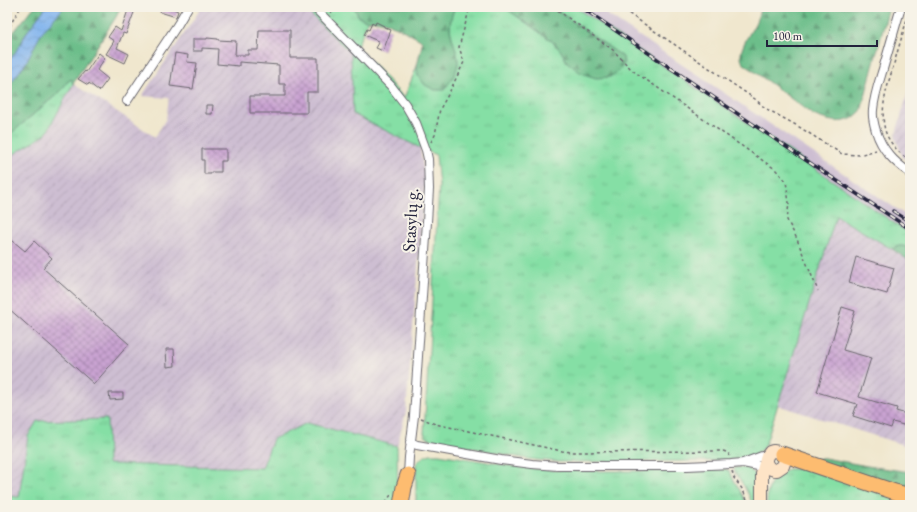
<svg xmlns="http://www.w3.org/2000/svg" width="917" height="512" viewBox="0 0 917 512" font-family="'EB Garamond',serif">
<defs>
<pattern id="industrial-furrows" width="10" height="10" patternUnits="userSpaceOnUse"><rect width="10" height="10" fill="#cdbed2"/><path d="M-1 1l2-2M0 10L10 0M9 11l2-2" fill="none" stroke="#b0a3b5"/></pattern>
<pattern id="grass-tufts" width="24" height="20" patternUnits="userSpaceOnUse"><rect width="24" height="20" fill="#85dfa5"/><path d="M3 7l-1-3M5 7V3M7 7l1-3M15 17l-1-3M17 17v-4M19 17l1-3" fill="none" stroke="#73bf8f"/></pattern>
<pattern id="forest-firs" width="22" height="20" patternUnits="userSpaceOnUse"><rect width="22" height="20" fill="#6cbe8a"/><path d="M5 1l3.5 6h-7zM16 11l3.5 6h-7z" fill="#589a72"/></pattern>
<pattern id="water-waves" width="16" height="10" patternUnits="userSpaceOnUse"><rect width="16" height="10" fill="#81b4ee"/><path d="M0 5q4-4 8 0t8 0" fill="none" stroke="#6f9acd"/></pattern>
<pattern id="building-cross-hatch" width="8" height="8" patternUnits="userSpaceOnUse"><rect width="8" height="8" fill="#c9a3d1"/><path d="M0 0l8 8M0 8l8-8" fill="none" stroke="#a384ab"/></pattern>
</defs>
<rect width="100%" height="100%" fill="#f7f3e8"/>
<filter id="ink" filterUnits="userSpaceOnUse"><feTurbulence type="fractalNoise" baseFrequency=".025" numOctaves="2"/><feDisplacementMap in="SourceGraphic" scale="8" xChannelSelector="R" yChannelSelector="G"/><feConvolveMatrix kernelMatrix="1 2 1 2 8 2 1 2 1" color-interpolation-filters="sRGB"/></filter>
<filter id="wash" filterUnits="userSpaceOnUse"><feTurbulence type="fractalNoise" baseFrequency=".012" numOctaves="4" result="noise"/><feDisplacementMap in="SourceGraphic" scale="16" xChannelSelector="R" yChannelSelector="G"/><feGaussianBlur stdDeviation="0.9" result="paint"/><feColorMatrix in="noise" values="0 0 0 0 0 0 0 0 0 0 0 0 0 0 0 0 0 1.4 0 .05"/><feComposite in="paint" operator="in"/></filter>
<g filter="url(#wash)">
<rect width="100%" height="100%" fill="#f0e7ce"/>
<path fill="url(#industrial-furrows)" d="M 202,7 L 303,7 L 351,53 L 353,114 L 420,148 L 425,179 L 406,412 L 397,446 L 307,423 L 273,439 L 262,468 L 108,464 L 107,419 L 28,436 L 19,497 L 7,496 L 7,158 L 34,142 L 46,134 L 73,84 L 113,109 L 155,137 L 166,119 L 169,98 L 142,96 Z
M 910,85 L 910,163 L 903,158 L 895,137 Z
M 836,216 L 892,249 L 910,261 L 910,447 L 777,405 Z"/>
<path fill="#cdbed2" d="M 575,7 L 596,7 L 910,218 L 910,234 L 791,152 Z"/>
<path fill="url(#grass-tufts)" stroke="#548070" d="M 303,7 L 354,7 L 359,17 L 368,21 L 357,46 L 404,98 L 417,66 L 418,76 L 458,62 L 450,30 L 451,16 L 455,7 L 504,7 L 552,41 L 561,51 L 567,62 L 623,57 L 552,7 L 575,7 L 791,152 L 910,234 L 910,248 C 903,246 899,245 892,249 L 836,216 L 766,443 L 763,448 L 755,455 L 748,458 L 732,460 L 709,461 L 559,462 L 528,459 L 433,440 L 426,437 L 424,433 L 439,186 L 436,155 L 420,148 L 353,114 L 351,53 Z
M 72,79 L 73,84 L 46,134 L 34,142 L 7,158 L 7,137 L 43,106 L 60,92 L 68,81 Z
M 107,419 L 108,464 L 262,468 L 273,439 L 307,423 L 397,446 L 398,505 L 7,505 L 7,496 L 19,497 L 28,436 L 37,421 Z
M 431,454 L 439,454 L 511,466 L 547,470 L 579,471 L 693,471 L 727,469 L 727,471 L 729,471 C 734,483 743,492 746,505 L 416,505 L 416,464 C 420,459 424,455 431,454 Z
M 744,467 C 762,472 757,490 756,505 L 752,505 C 751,498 747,492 744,486 C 740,479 735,476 734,468 Z
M 789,469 L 798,469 L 808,470 L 910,501 L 910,505 L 767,505 C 767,487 771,475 789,469 Z"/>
<path fill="url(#forest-firs)" stroke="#477062" d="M 34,7 L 46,7 L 27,32 L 15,53 L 7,63 L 7,42 L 12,34 Z
M 64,7 L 121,7 L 116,17 L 73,84 L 72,79 L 68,81 L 60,92 L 43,106 L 7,137 L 7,88 L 25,64 L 42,31 Z
M 354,7 L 455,7 C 452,14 450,21 450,28 C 451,41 461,55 457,68 C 455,76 449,83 444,90 L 435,90 L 425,85 L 418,76 L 417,66 L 422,45 L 422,42 L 419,39 L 399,28 L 385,22 L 375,20 L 368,21 L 359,17 Z
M 504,7 L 552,7 L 623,57 L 624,63 L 620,70 L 610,77 L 596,78 L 581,73 L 567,62 L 561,51 L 552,41 Z
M 761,7 L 889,7 L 861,111 C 858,113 856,116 853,118 C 840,125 826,120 813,115 L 743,63 C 735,51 753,31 757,19 C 759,15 759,11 761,7 Z
M 898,246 L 903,246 L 910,248 L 910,261 L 892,249 Z
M 821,458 L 824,458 L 867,466 L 910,472 L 910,492 L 816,460 Z"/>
<path fill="url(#water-waves)" stroke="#526b94" d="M 46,7 L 64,7 L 42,32 L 25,64 L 7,88 L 7,63 L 15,53 L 27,32 Z"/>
<g id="blocks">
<path fill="url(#building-cross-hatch)" d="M 129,7 L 136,7 L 126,34 L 123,33 L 117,48 L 129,54 L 125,63 L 106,54 L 114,41 L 108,37 L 115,27 L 121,31 Z
M 162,7 L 174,7 L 173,9 L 178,11 L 176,17 L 160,12 Z
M 376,22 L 384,26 L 384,27 L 391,30 L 383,51 L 376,48 L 379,43 L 378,43 L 378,41 L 364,35 L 367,29 L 369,30 L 372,23 L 375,25 Z
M 259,30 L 290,30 L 290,58 L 318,58 L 318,92 L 307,92 L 307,113 L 250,113 L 250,96 L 285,96 L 285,84 L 279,84 L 279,65 L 239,62 L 239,66 L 217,64 L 218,49 L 202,48 L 202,51 L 193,51 L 193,39 L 207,39 L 207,38 L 218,39 L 218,40 L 236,41 L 235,55 L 248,55 L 248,50 L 258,50 Z
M 99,53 L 105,58 L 97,70 L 108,79 L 99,91 L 89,83 L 88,85 L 78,79 L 85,71 L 86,72 Z
M 175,53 L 188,55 L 187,62 L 197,63 L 193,89 L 170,86 Z
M 206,105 L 213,105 L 212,114 L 206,114 Z
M 202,149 L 226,149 L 226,161 L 221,161 L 221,172 L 211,172 L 211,174 L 204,174 L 204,160 L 202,160 Z
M 7,236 L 25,251 L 34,241 L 52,258 L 43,268 L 129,344 L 94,384 L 7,307 Z
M 856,257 L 894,268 L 887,294 L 849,283 Z
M 842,307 L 855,311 L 843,350 L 871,358 L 859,397 L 897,408 L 896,411 L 910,415 L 910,427 L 893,422 L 891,428 L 853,416 L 857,404 L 817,392 Z
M 166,349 L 174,349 L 175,366 L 167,367 Z
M 109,393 L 123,393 L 123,399 L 110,400 Z"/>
</g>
</g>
<g filter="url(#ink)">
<use href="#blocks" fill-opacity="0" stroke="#6a676e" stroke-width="1"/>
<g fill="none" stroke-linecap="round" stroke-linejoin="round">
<defs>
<path id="street" d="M 314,7 L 391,86 L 405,104 L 416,123 L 426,150 L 428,159 L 429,189 L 427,222 L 414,416 L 409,457 L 408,475
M 901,7 C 895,28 889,48 883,69 C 879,82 874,96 873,110 C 872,118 874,124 876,131 C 882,150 894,162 910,173
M 127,101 L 178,24 L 188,7
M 410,442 L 417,445 L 501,460 L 532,464 L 558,466 L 687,466 L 731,464 L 743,463 L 762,456 L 767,456
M 743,463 L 768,468"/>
<path id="secondary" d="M 762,505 L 762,474 L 767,456 L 770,452 L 773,451 L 779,452 L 782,454 L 785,460 L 783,466 L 777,470 C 771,470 768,468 766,462"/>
<path id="highway" d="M 782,454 L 895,492 L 910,496
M 401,505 L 404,487 L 408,475"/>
</defs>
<use href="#street" stroke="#6a676e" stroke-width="10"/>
<use href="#secondary" stroke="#6a676e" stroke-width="14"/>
<use href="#highway" stroke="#6a676e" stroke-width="17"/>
<path stroke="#6a676e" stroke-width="1.5" stroke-dasharray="3 3" stroke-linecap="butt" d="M 553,7 L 613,50 L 632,70 L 775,169 L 786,181 L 789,203 L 787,220 L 796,237 L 818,291
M 619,7 L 755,99 L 765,108 L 796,125 L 842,154 L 859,155 L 876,150
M 910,9 C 905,26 900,43 895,60 C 889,82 879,107 885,130 C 888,142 900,154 910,161
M 331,13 L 334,7
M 7,32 L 14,18 L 21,7
M 431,142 L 435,135 L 440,109 L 449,93 L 464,62 L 459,47 L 470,7
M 7,348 L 10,351
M 421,418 L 435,424 L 562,451 L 573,452 L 723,451 C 727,452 729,453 730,457
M 732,471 L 734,478 L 743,490 L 749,505
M 380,505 L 387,500 L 391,495"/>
<use href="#street" stroke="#fff" stroke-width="8"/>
<use href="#secondary" stroke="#fee4c6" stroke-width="12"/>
<use href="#highway" stroke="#fdbc70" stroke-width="15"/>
<defs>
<path id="rail" d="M 581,7 L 801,157 L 910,229
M 893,211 L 910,222"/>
</defs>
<use href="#rail" stroke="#22223b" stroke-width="3.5"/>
<use href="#rail" stroke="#f7f3e8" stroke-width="2" stroke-dasharray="6" stroke-linecap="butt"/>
</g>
</g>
<g text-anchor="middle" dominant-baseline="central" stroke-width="4" stroke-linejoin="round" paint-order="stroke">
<g font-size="18" fill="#22223b" stroke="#f7f3e8">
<text transform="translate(410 220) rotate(-87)">Stasylų g.</text>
</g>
</g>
<rect width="917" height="512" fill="none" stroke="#f7f3e8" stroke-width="24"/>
<path d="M767 40v6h110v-6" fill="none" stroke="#22223b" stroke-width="2"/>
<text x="773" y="40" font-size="12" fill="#22223b" stroke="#f7f3e8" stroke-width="3" paint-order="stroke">100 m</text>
</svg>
